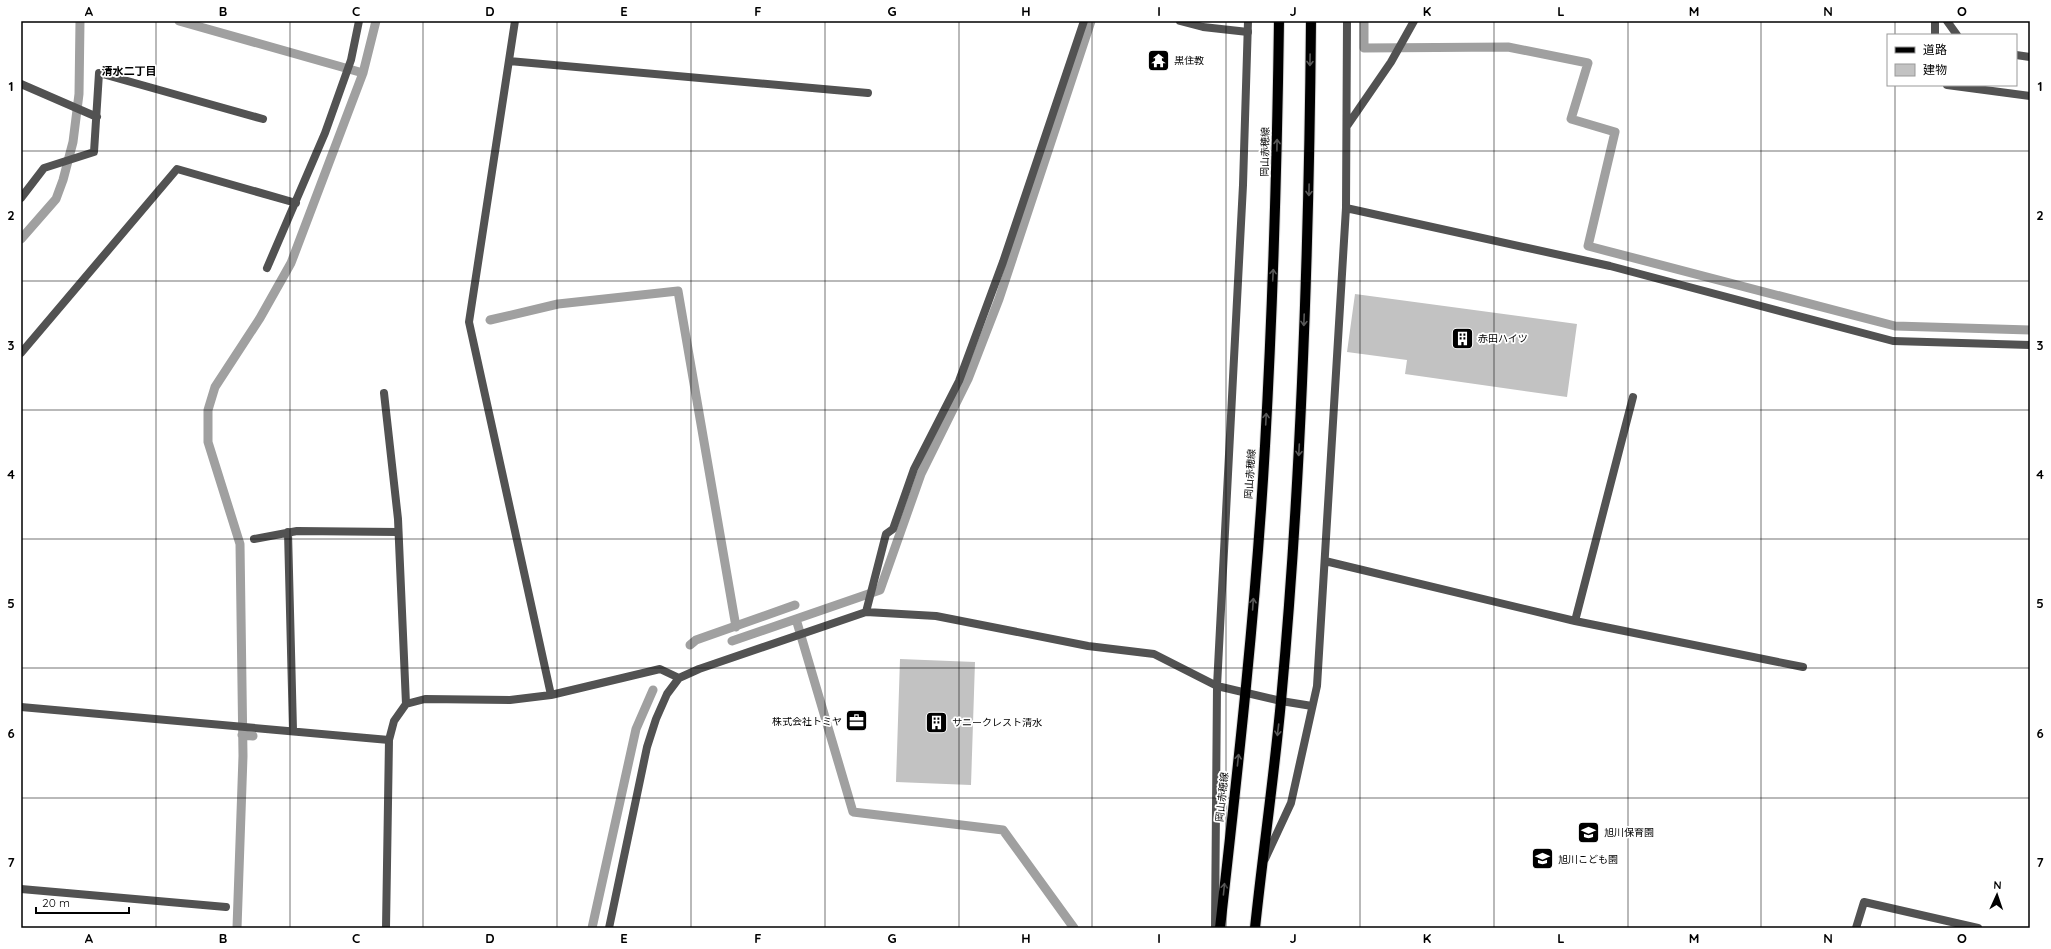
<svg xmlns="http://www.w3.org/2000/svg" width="2051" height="949" viewBox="0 0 2051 949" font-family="Quicksand,'Noto Sans JP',sans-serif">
<rect width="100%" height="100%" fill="#fff"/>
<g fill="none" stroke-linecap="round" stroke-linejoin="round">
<path stroke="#a0a0a0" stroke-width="9" d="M 179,21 L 363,73
M 1364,21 L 1364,48 L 1508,47 L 1588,63 L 1571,119 L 1615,132 L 1588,246 L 1895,326 L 2030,330
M 21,239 L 56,199 L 63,180 L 73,142 L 79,94 L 80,21
M 490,320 L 558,304 L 678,291 L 736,627
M 796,619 L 853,812 L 1003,830 L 1074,928
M 732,641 L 880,590 L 921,474 L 968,379 L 999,299 L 1091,21
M 690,645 L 696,640 L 795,605
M 242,735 L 253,736
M 237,928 L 243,756 L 240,544 L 208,442 L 208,410 L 215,387 L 260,318 L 291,263 L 363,73 L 376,21
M 592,928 L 636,729 L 653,690"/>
</g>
<path fill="#c2c2c2" d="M 1355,294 L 1577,324 L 1567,397 L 1405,374 L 1407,360 L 1347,352 Z
M 900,659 L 975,662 L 971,785 L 896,782 Z"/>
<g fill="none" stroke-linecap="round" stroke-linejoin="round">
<defs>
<path id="primary" d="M 1220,928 C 1238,768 1256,607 1265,446 C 1273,304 1277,163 1279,21
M 1255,928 C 1263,852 1274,777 1281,701 C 1302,475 1309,248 1311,21"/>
</defs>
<use href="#primary" stroke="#dbdbdb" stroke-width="12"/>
<path stroke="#525252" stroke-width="8" d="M 1935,21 L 1935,35
M 1947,21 L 1957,35
M 2016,55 L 2030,57
M 1947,85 L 2030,96"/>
<path stroke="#525252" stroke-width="8" d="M 515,21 L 469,322 L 551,695
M 509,61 L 868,93
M 21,84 L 97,117
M 1347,126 L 1391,62 L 1414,21
M 21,198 L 44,168 L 94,152 L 99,73 L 263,119
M 1346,208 L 1610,266 L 1893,341 L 2030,345
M 267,268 L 325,133 L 351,60 L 359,21
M 21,353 L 177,169 L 296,203
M 384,393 L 398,519 L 406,704
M 288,532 L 293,730
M 254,539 L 297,531 L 398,532
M 1325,561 L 1575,621 L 1803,667
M 866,612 L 886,534 L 893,529 L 914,469 L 959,381 L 1003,262 L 1084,21
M 1575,621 L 1633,397
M 21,707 L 389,740
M 1265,859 L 1291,803 L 1317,686 L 1346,208 L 1347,21
M 21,889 L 226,907
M 386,928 L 389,740 L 394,721 L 406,704 L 425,699 L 510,700 L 551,695 L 660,669 L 679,678
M 609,928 L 647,747 L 656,719 L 667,694 L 679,678 L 699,669 L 866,612 L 936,616 L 1088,646 L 1154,654 L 1217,686 L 1281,701 L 1312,706
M 1215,928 L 1217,686 L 1243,185 L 1248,21
M 1856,928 L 1864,902 L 1978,928"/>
<path stroke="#525252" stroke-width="8" d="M 1180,21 L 1203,27 L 1248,32"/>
<use href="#primary" stroke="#000" stroke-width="10"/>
</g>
<defs><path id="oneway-shaft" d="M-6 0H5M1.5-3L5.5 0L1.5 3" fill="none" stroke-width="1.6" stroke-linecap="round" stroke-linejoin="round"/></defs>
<g stroke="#595959">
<use href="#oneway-shaft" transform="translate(1310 60) rotate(91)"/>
<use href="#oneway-shaft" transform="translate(1277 145) rotate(-89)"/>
<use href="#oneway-shaft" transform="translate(1309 190) rotate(91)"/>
<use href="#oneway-shaft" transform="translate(1273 275) rotate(-87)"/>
<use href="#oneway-shaft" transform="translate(1304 320) rotate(92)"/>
<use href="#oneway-shaft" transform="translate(1266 419) rotate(-87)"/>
<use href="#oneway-shaft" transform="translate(1299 450) rotate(93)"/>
<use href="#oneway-shaft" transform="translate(1253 604) rotate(-86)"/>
<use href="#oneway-shaft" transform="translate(1278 730) rotate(97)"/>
<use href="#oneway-shaft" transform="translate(1238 760) rotate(-84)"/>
<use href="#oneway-shaft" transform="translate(1224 889) rotate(-84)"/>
</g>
<path fill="none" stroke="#000" stroke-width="1" stroke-opacity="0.55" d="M 156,21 L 156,928M 290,21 L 290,928M 423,21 L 423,928M 557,21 L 557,928M 691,21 L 691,928M 825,21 L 825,928M 959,21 L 959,928M 1092,21 L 1092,928M 1226,21 L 1226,928M 1360,21 L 1360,928M 1494,21 L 1494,928M 1628,21 L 1628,928M 1761,21 L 1761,928M 1895,21 L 1895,35M 1895,85 L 1895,928M 21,151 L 2030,151M 21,281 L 2030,281M 21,410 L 2030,410M 21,539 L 2030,539M 21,668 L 2030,668M 21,798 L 2030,798"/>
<defs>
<symbol id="temple-square" viewBox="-11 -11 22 22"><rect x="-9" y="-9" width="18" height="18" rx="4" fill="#000" stroke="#fff"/><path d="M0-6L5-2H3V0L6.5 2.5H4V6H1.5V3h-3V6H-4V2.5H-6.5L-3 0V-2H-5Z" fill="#fff"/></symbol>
<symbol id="building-square" viewBox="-11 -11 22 22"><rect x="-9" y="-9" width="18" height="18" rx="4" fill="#000" stroke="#fff"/><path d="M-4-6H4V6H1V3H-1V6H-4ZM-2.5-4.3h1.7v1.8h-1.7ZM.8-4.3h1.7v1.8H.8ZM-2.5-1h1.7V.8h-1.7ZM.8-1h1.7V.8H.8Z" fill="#fff"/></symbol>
<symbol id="office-square" viewBox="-11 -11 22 22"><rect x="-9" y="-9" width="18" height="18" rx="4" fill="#000" stroke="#fff"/><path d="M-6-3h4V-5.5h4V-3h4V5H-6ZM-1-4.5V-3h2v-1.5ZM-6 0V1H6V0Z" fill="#fff"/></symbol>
<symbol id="school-square" viewBox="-11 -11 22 22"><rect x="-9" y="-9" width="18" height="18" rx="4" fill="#000" stroke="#fff"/><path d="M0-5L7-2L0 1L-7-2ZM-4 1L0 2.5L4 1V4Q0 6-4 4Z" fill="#fff"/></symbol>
</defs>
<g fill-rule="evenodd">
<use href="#temple-square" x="1146" y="48" width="25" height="25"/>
<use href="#building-square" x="1450" y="326" width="25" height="25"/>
<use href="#office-square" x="844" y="708" width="25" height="25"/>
<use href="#building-square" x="924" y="710" width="25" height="25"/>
<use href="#school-square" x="1576" y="820" width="25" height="25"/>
<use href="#school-square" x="1530" y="846" width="25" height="25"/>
</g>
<g text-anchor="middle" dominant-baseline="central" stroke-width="3.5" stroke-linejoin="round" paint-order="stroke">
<g font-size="10" fill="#000" stroke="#fff" text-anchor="start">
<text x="1174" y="60">黒住教</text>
<text x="1478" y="338">赤田ハイツ</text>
<text x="842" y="721" text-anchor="end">株式会社トミヤ</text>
<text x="952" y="722">サニークレスト清水</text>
<text x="1604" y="832">旭川保育園</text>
<text x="1558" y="859">旭川こども園</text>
</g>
<g font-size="10" fill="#000" stroke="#fff">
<text transform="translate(1265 152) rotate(-89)">岡山赤穂線</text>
<text transform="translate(1250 474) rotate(-86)">岡山赤穂線</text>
<text transform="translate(1222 797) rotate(-84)">岡山赤穂線</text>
</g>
<g font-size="11" font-weight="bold" fill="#000" stroke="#fff">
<text x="129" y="71">清水二丁目</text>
</g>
</g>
<rect width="2051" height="949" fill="none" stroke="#ffffff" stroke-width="44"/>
<rect x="1887" y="34" width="130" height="52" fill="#ffffff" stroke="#999999"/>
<rect x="1895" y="47" width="20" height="6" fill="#000000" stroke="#999999"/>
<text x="1923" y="54" font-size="12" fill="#000000">道路</text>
<rect x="1895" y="64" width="20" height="12" fill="#c2c2c2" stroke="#999999"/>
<text x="1923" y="74" font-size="12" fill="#000000">建物</text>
<g transform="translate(1997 895) rotate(3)" stroke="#ffffff" stroke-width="3" paint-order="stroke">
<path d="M0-3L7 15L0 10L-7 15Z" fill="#000000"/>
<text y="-6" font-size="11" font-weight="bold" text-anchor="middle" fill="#000000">N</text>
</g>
<path d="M36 907v6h93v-6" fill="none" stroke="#000000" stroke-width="2"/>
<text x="42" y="907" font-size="12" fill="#000000" stroke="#ffffff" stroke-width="3" paint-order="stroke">20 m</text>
<rect x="22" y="22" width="2007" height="905" fill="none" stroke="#000" stroke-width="1.5"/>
<g font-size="13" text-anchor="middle" font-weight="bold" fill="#000">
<text x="89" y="16">A</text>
<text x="223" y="16">B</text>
<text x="356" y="16">C</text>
<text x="490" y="16">D</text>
<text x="624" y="16">E</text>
<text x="758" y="16">F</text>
<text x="892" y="16">G</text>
<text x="1026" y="16">H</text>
<text x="1159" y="16">I</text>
<text x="1293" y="16">J</text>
<text x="1427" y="16">K</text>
<text x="1561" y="16">L</text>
<text x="1694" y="16">M</text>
<text x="1828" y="16">N</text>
<text x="1962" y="16">O</text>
<text x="11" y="91">1</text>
<text x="2040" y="91">1</text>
<text x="11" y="220">2</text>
<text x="2040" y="220">2</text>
<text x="11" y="350">3</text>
<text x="2040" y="350">3</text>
<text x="11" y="479">4</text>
<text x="2040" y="479">4</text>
<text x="11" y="608">5</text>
<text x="2040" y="608">5</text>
<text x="11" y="738">6</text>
<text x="2040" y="738">6</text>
<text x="11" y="867">7</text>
<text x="2040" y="867">7</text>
<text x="89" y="943">A</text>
<text x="223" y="943">B</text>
<text x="356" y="943">C</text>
<text x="490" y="943">D</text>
<text x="624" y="943">E</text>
<text x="758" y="943">F</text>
<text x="892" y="943">G</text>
<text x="1026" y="943">H</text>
<text x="1159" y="943">I</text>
<text x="1293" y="943">J</text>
<text x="1427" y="943">K</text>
<text x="1561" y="943">L</text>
<text x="1694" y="943">M</text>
<text x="1828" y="943">N</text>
<text x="1962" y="943">O</text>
</g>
</svg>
